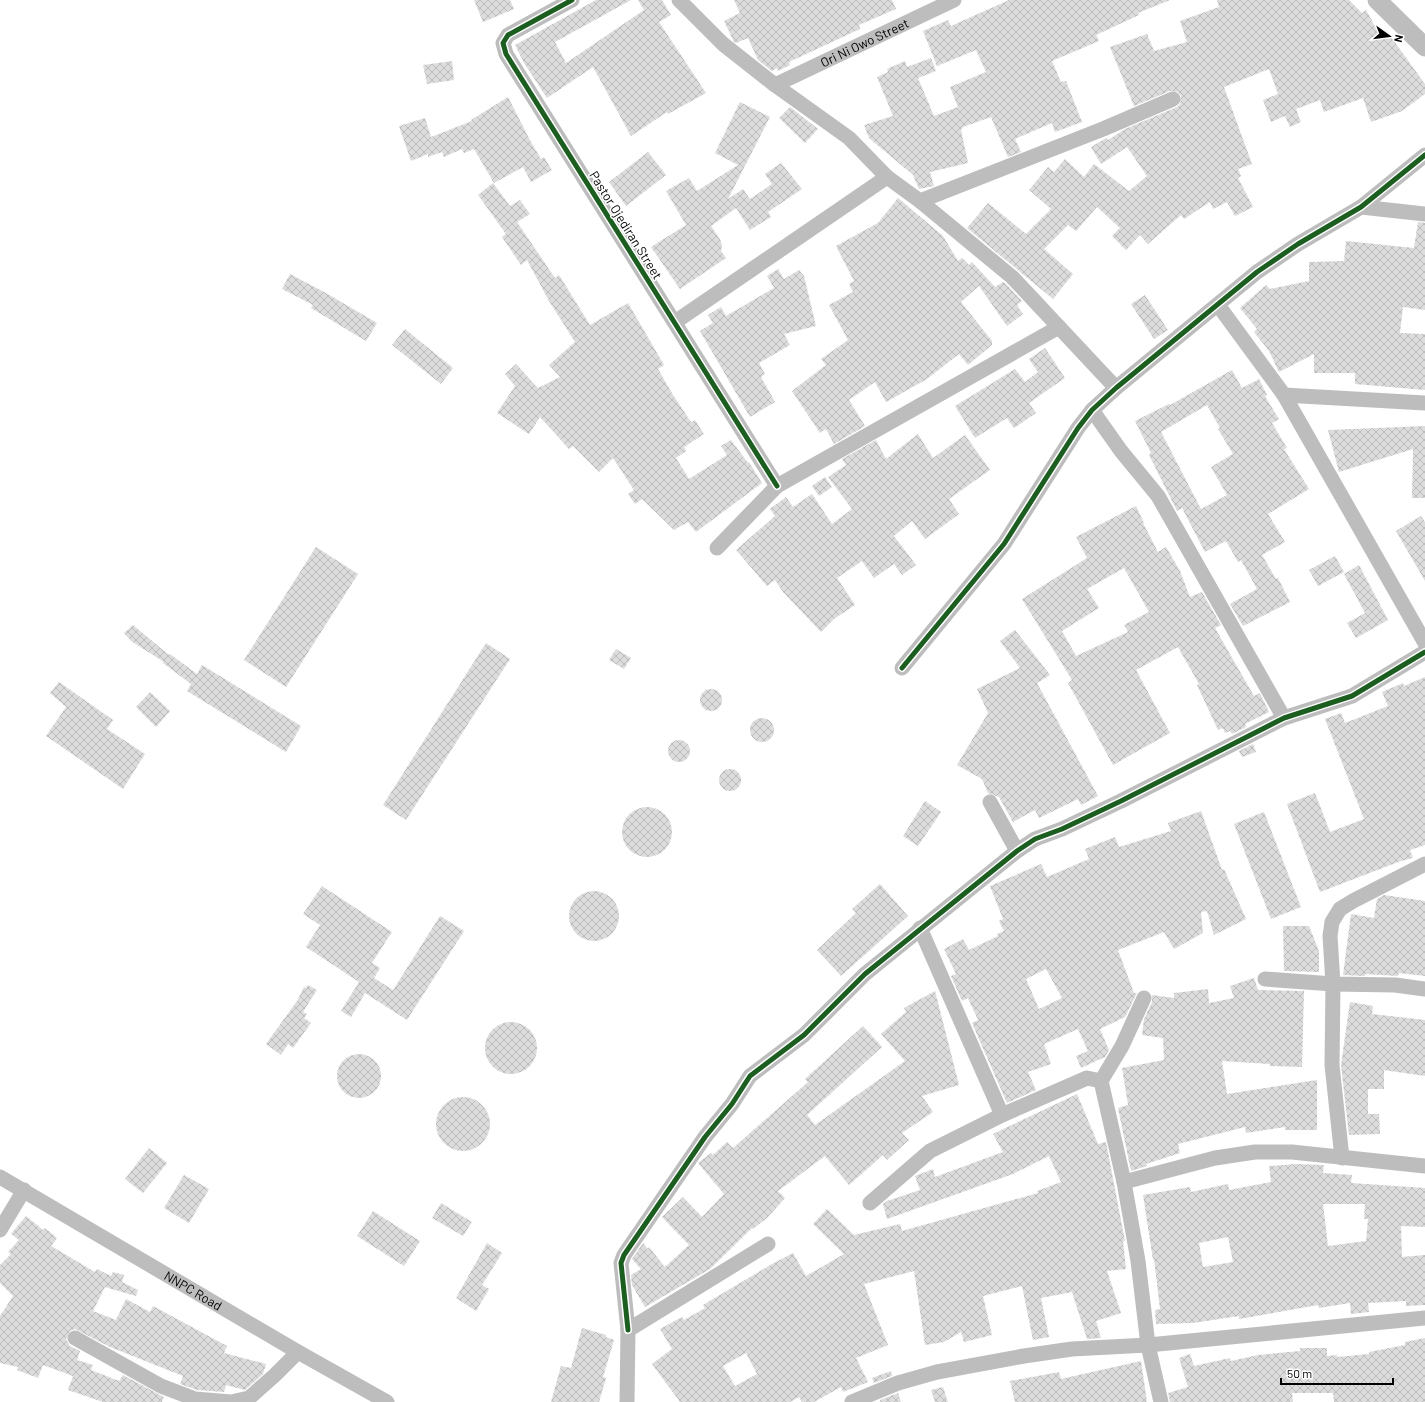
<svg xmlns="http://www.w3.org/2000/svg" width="1425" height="1402" viewBox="0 0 1425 1402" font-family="Barlow,sans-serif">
<defs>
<pattern id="building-cross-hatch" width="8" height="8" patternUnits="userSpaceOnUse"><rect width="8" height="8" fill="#dcdcdc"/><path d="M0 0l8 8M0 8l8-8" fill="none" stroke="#bbb"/></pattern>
</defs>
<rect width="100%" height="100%" fill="#fff"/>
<path fill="url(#building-cross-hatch)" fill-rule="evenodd" d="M 474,0 L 510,0 L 514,9 L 483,22 Z
M 596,0 L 631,0 L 555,42 L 566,63 L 644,10 L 638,0 L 662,0 L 671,15 L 659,22 L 706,93 L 668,114 L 667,112 L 631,136 L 593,67 L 547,98 L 524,63 L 515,45 Z
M 734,0 L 892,0 L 896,9 L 859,25 L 860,29 L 789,62 L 790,65 L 778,71 L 777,68 L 772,71 L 758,60 L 748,38 L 736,43 L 734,42 L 724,21 L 740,13 Z
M 1009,0 L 1170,0 L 1138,13 L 1139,15 L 1096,35 L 1099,41 L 1052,61 L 1061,82 L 1066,81 L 1082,122 L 1055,132 L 1052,123 L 1015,139 L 1021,152 L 1008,157 L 991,117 L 963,127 L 961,130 L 968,163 L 930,172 L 934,186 L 919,189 L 913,175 L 869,138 L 864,125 L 893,116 L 877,77 L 888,72 L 887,69 L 905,61 L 907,67 L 931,58 L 936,71 L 918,78 L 934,116 L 958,107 L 950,87 L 986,72 L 976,50 L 937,66 L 923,31 L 948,20 L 951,26 Z
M 1217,0 L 1349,0 L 1362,13 L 1366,10 L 1380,35 L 1386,30 L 1425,84 L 1425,94 L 1402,111 L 1371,122 L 1363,98 L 1324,112 L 1320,100 L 1296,109 L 1301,122 L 1290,127 L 1285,116 L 1271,122 L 1263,100 L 1278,94 L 1269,69 L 1224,87 L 1252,164 L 1238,169 L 1241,176 L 1238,178 L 1253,207 L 1235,216 L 1227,202 L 1213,209 L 1210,202 L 1184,219 L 1181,215 L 1148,244 L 1140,235 L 1126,250 L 1112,236 L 1120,228 L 1097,207 L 1076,231 L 1068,225 L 1044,249 L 1073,274 L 1053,299 L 967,228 L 988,203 L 1026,234 L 1051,209 L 1029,190 L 1048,167 L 1054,172 L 1065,159 L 1084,177 L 1094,164 L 1129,191 L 1147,176 L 1127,147 L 1101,164 L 1091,147 L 1106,138 L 1108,140 L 1125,129 L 1177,107 L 1180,104 L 1181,96 L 1178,92 L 1170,91 L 1134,106 L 1110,47 L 1147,34 L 1154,51 L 1187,42 L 1180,21 L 1219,7 Z
M 452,61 L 454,80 L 427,84 L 423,65 Z
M 508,97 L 531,142 L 541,159 L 544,157 L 552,170 L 531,182 L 523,167 L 494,183 L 474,149 L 464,153 L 462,149 L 444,157 L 442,152 L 428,157 L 428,154 L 411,161 L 399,126 L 425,118 L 431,137 L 472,121 L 471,120 Z
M 740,102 L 770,117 L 728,199 L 743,189 L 750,199 L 772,184 L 765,174 L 781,163 L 802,189 L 768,212 L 771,217 L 750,230 L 736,208 L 711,226 L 720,239 L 722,245 L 721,251 L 726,258 L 680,289 L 651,247 L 686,225 L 666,191 L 689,178 L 697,191 L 738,165 L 715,153 Z
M 790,107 L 818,129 L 805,143 L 779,118 Z
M 648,152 L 666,175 L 626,206 L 609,182 Z
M 493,183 L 510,206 L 520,200 L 530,214 L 517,222 L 555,278 L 559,275 L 590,325 L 628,303 L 664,365 L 658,369 L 673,395 L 691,422 L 695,420 L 704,434 L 684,447 L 686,451 L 676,458 L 689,479 L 727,455 L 721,446 L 731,440 L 748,463 L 749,462 L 762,483 L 696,532 L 688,522 L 674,530 L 642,499 L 635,504 L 628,494 L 634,490 L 613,458 L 599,472 L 573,446 L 569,449 L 540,417 L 529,434 L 497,413 L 515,386 L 505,374 L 516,364 L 538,388 L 560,377 L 549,365 L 575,342 L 549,301 L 527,260 L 521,265 L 502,237 L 506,234 L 478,195 Z
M 898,198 L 943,236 L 958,261 L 962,258 L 969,265 L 972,262 L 995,287 L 1003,282 L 1006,284 L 1022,301 L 1017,305 L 1023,314 L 1007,326 L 979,286 L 961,302 L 992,341 L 992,345 L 968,365 L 959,354 L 927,379 L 886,402 L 875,382 L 849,400 L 865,426 L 834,444 L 826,429 L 820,433 L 792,391 L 826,365 L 821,359 L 848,340 L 829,305 L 853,292 L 849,284 L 854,281 L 836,246 L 878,223 Z
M 1418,222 L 1425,223 L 1425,310 L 1403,307 L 1400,333 L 1425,334 L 1425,390 L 1355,384 L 1355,373 L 1314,373 L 1314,354 L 1279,372 L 1269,351 L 1254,332 L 1257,329 L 1240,308 L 1266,285 L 1270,289 L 1309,281 L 1309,262 L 1344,261 L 1346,241 L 1414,248 Z
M 778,269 L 784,279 L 799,270 L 804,276 L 816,326 L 784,334 L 790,345 L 759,363 L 765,374 L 761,377 L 775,402 L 750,417 L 700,331 L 713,323 L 708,315 L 721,307 L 726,316 L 774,288 L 767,276 Z
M 290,274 L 326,293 L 377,323 L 366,341 L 311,308 L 313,305 L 282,289 Z
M 1145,295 L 1168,330 L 1154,339 L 1131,304 Z
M 405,329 L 453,368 L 441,384 L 392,345 Z
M 1045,348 L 1065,378 L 1029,403 L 1036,413 L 1014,428 L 1007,418 L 975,438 L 955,406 L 1015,369 L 1025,382 L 1038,372 L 1029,359 Z
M 1232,370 L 1242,388 L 1259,379 L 1267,395 L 1265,396 L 1279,419 L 1272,423 L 1287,448 L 1284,449 L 1309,489 L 1268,514 L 1285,542 L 1262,555 L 1276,579 L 1278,578 L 1290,602 L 1243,626 L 1230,604 L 1257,589 L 1241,560 L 1238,562 L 1226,541 L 1205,552 L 1182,508 L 1177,511 L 1149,455 L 1151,453 L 1135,421 L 1169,404 L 1170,405 ZM 1207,405 L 1220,428 L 1218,429 L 1233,454 L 1211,467 L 1227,495 L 1201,509 L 1161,432 Z
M 1425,426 L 1425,498 L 1412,498 L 1413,449 L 1339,472 L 1328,430 Z
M 918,434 L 933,458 L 965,435 L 990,470 L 949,499 L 959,514 L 936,531 L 925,539 L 912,521 L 894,536 L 916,565 L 902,575 L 894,564 L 874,578 L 862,561 L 837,578 L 855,605 L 834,619 L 821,632 L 783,592 L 775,580 L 767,586 L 736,550 L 775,516 L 770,509 L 786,497 L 793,507 L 812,494 L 832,524 L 852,509 L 828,477 L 846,465 L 842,459 L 876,440 L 886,459 Z
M 825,477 L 832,487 L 819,496 L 812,486 Z
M 1136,506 L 1144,523 L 1143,523 L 1158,552 L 1166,547 L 1180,571 L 1190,597 L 1202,592 L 1221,625 L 1215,628 L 1254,696 L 1260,693 L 1269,712 L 1245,724 L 1246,727 L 1232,734 L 1230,731 L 1225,733 L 1223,728 L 1218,730 L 1197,685 L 1199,684 L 1178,647 L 1136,670 L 1170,733 L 1113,765 L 1068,683 L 1072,680 L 1022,599 L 1087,558 L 1076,537 ZM 1124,568 L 1149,612 L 1124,625 L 1128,632 L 1076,656 L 1062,631 L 1099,608 L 1087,589 Z
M 1421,516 L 1425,522 L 1425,581 L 1396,531 Z
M 316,547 L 358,574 L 286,687 L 244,660 Z
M 1335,556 L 1344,572 L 1318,586 L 1309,570 Z
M 1359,565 L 1388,620 L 1356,638 L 1347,623 L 1365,613 L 1344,574 Z
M 133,625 L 169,655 L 170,654 L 197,674 L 202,665 L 301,726 L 286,752 L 187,691 L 191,684 L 163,663 L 164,662 L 131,641 L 124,633 Z
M 1015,630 L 1050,675 L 1037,683 L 1098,796 L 1081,805 L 1078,799 L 1039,818 L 1035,810 L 1013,822 L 999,797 L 988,793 L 982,779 L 957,765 L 988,713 L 977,689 L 1020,668 L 1000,641 Z
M 486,643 L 510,659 L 406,820 L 383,805 Z
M 616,649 L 631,658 L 624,669 L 609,660 Z
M 1425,677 L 1425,845 L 1410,850 L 1413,858 L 1401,861 L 1320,892 L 1287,804 L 1315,793 L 1330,832 L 1364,819 L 1325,719 L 1341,713 L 1345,723 L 1388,706 L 1382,692 L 1403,683 L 1404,686 Z
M 59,682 L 113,720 L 107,729 L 145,754 L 123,789 L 46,736 L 66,707 L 50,693 Z
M700 700a11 11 0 1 1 22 0a11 11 0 1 1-22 0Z
M 150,692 L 170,711 L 156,727 L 136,707 Z
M750 730a12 12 0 1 1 24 0a12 12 0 1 1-24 0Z
M668 751a11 11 0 1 1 22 0a11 11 0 1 1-22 0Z
M 1253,744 L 1256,752 L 1242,757 L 1239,751 Z
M719 780a11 11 0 1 1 22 0a11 11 0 1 1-22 0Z
M 925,801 L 941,812 L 918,846 L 903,836 Z
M622 832a25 25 0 1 1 50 0a25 25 0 1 1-50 0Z
M 1201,811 L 1222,870 L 1224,869 L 1246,919 L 1214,935 L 1207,911 L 1201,912 L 1203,933 L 1174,949 L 1164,932 L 1118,950 L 1134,993 L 1137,993 L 1125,1017 L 1100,1029 L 1109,1050 L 1105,1057 L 1081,1068 L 1076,1056 L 1088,1051 L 1078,1029 L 1044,1044 L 1051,1064 L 1028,1072 L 1036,1090 L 1007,1103 L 972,1023 L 978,1020 L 968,998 L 962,1001 L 951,976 L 956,974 L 944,949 L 963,939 L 969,950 L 998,936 L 997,934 L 1004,931 L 999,921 L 1003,919 L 990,886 L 1041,864 L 1047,877 L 1089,859 L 1085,849 L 1115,837 L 1119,847 L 1171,831 L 1168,823 ZM 1046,969 L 1062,998 L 1039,1009 L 1026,979 Z
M 1264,812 L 1301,907 L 1271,919 L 1234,824 Z
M 880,884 L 908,916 L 841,976 L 817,950 L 856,913 L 852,909 Z
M 322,886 L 392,932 L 366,972 L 372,963 L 380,968 L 374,978 L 393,990 L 440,916 L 464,931 L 407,1020 L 365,993 L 351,1017 L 341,1011 L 359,982 L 306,947 L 320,925 L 303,914 Z
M569 916a25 25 0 1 1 50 0a25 25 0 1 1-50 0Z
M 1384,895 L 1425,901 L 1425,976 L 1399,973 L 1398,976 L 1365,974 L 1365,976 L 1343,975 L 1351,914 L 1374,918 L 1377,899 Z
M 1283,926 L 1309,926 L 1319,951 L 1319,972 L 1284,971 Z
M 1254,978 L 1258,990 L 1304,991 L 1302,1067 L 1270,1066 L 1270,1064 L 1222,1061 L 1227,1094 L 1317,1080 L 1317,1130 L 1285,1130 L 1285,1127 L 1246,1133 L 1245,1127 L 1178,1144 L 1180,1153 L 1146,1164 L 1147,1166 L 1131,1171 L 1118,1108 L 1128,1105 L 1122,1068 L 1164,1060 L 1163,1038 L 1142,1035 L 1144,1019 L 1152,1002 L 1152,995 L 1174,998 L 1174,993 L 1208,989 L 1209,1003 L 1234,998 L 1230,986 Z
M 308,985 L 317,990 L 303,1012 L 307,1014 L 304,1018 L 311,1023 L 293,1048 L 288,1044 L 281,1055 L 266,1044 L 297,1001 L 304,987 L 306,988 Z
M 935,991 L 959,1085 L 922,1096 L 933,1112 L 902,1133 L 909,1140 L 887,1160 L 883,1155 L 849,1185 L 825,1156 L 778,1191 L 785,1198 L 767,1218 L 753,1229 L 752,1228 L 710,1269 L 645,1307 L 632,1285 L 631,1275 L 641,1269 L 632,1259 L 643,1243 L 648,1249 L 649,1247 L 665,1267 L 689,1245 L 662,1217 L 683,1197 L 702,1217 L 724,1194 L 698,1163 L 711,1153 L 713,1155 L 727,1142 L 733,1148 L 808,1082 L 805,1079 L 863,1026 L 882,1047 L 807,1115 L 815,1125 L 905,1061 L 881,1034 L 906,1012 L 904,1008 Z
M 1350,1002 L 1373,1006 L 1372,1014 L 1425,1020 L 1425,1076 L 1384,1070 L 1384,1089 L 1368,1089 L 1368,1114 L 1379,1114 L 1380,1134 L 1349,1135 L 1341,1065 Z
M485 1048a26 26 0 1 1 52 0a26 26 0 1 1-52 0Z
M337 1076a22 22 0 1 1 44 0a22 22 0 1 1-44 0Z
M 1077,1094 L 1098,1144 L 1106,1142 L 1125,1241 L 1123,1241 L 1126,1269 L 1107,1271 L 1121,1313 L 1096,1321 L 1101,1338 L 1087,1339 L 1072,1292 L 1041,1298 L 1049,1337 L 1033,1340 L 1022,1286 L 983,1296 L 992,1335 L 964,1342 L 961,1332 L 944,1342 L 925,1345 L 914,1271 L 864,1284 L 888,1345 L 856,1358 L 868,1382 L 843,1392 L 841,1387 L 814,1402 L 802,1402 L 799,1397 L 790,1402 L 680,1402 L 652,1364 L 672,1349 L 660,1329 L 682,1317 L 684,1320 L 705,1308 L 703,1305 L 772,1264 L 793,1253 L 806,1276 L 844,1254 L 813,1224 L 827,1209 L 854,1235 L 900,1224 L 902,1231 L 1038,1193 L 1037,1191 L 1061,1182 L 1049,1156 L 1013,1174 L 887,1219 L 883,1204 L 887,1201 L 920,1190 L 915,1176 L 933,1169 L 935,1177 L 1003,1152 L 993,1134 ZM 746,1353 L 757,1374 L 735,1386 L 723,1366 Z
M436 1124a27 27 0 1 1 54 0a27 27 0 1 1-54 0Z
M 149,1148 L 167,1163 L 143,1193 L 125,1179 Z
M 1296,1164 L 1324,1165 L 1323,1173 L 1352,1175 L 1351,1183 L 1425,1188 L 1425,1227 L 1401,1226 L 1402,1257 L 1425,1255 L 1425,1305 L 1406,1306 L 1406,1301 L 1368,1303 L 1369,1312 L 1351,1314 L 1350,1303 L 1319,1308 L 1318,1305 L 1239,1319 L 1239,1316 L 1193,1323 L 1156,1324 L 1155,1310 L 1160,1309 L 1154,1259 L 1153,1260 L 1143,1195 L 1190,1187 L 1191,1192 L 1228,1184 L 1229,1190 L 1271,1182 L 1269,1166 ZM 1323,1204 L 1365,1204 L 1364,1219 L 1368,1219 L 1366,1241 L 1328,1246 ZM 1228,1237 L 1233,1262 L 1203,1267 L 1199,1243 Z
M 184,1175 L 209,1189 L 189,1223 L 164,1208 Z
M 441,1203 L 472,1222 L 463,1236 L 432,1218 Z
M 373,1211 L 420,1241 L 404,1266 L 357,1236 Z
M 26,1216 L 43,1230 L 45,1228 L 57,1238 L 51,1246 L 95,1272 L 97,1269 L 111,1276 L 113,1272 L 124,1275 L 122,1282 L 138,1290 L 136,1296 L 105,1287 L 93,1311 L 116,1320 L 126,1299 L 150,1312 L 153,1306 L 227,1346 L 224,1353 L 266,1364 L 263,1374 L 245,1390 L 226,1385 L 224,1392 L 197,1390 L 180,1384 L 183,1376 L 110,1347 L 75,1329 L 70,1331 L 66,1339 L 70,1346 L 80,1351 L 77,1360 L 93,1365 L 91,1370 L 119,1381 L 123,1375 L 164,1397 L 162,1402 L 103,1402 L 68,1390 L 73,1376 L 43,1365 L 38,1378 L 17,1370 L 18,1367 L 0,1363 L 0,1316 L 13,1296 L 0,1283 L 0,1265 L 11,1254 L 8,1252 L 19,1240 L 11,1234 Z
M 487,1243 L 502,1253 L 482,1285 L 489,1289 L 476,1311 L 456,1298 Z
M 582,1328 L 606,1335 L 606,1337 L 614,1340 L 603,1377 L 606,1378 L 599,1402 L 551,1402 L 561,1366 L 571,1368 Z
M 1425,1338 L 1425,1402 L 1334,1402 L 1333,1393 L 1292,1393 L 1293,1402 L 1170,1402 L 1168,1393 L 1188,1387 L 1179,1358 L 1190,1354 L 1194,1366 L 1230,1358 L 1231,1361 L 1258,1355 L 1300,1351 L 1300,1348 L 1327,1348 L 1327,1356 L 1337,1355 L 1337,1357 L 1369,1354 L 1369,1352 L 1405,1345 L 1405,1342 Z
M 1141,1361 L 1147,1402 L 1015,1402 L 1010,1381 L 1059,1372 L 1061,1379 Z
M 891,1371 L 892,1376 L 874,1383 L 872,1378 Z
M 943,1387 L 948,1402 L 935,1402 L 931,1390 Z
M 898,1393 L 901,1402 L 880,1402 L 880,1400 Z"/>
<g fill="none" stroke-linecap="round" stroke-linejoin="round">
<g stroke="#bdbdbd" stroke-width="15">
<path d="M 572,0 L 508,35 L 503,43 L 506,54 L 777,486"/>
<path d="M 679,0 L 723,44 L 775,85 L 849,138 L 887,177 L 920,201 L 1012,277 L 1116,388"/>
<path id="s1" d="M 775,85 L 954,0"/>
<path d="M 920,201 L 1103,129 L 1173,99"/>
<path d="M 1361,207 L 1425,214"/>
<path d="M 1218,305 L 1284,395 L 1425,643"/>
<path d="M 675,322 L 887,177"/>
<path d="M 1284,395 L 1425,403"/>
<path d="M 1092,410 L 1121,451 L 1158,496 L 1284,718"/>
<path d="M 717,548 L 777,486 L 1059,327"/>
<path d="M 902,668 L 1004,544 L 1078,428 L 1092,410 L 1116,388 L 1257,272 L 1298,244 L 1361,207 L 1425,155"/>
<path d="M 990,802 L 1017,851"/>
<path d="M 920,928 L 1002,1115"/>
<path d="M 1265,979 L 1333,984 L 1395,985 L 1425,989"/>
<path d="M 1101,1081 L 1122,1046 L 1144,998"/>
<path d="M 1342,1158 L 1332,1065 L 1333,984 L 1330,936 L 1332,922 L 1340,909 L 1353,901 L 1425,864"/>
<path id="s2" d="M 0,1177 L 298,1352 L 387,1402"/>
<path d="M 870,1203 L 930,1151 L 1002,1115 L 1087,1078 L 1101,1081 L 1124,1182"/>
<path d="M 0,1230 L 24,1190"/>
<path d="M 628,1330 L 621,1263 L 624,1255 L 705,1137 L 732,1104 L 750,1076 L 804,1035 L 865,974 L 1017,851 L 1035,839 L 1062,829 L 1121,801 L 1284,718 L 1352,696 L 1425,652"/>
<path d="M 75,1338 L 161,1386 L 195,1399 L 231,1402 L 249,1398 L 275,1375 L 298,1352"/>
<path d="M 627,1402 L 628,1330 L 768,1244"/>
<path d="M 852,1402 L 898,1383 L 937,1372 L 1024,1356 L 1072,1349 L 1148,1345 L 1425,1318"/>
<path d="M 1161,1402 L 1148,1345 L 1138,1261 L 1124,1182 L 1215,1158 L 1255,1152 L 1292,1152 L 1425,1166"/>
</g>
<path stroke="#bdbdbd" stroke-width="19" d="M 1377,0 L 1425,47"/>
<defs>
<path id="cycleway" d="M 572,0 L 508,35 L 503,43 L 506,54 L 777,486
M 902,668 L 1004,544 L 1078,428 L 1092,410 L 1116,388 L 1257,272 L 1298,244 L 1361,207 L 1425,155
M 628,1330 L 621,1263 L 624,1255 L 705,1137 L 732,1104 L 750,1076 L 804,1035 L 865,974 L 1017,851 L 1035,839 L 1062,829 L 1121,801 L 1284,718 L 1352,696 L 1425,652"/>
</defs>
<use href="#cycleway" stroke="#fff" stroke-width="8"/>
<use href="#cycleway" stroke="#1b5e20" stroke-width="5"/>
</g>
<g text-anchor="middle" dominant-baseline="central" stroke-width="3" stroke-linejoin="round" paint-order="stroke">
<g font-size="13" fill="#000" stroke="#fff">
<text stroke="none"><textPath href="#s1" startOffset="99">Ori Ni Owo Street</textPath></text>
<text transform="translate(626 225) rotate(58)">Pastor Ojediran Street</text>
<text stroke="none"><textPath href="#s2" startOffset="224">NNPC Road</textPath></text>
</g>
</g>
<g transform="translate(1389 36) rotate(104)" stroke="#ffffff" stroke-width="3" paint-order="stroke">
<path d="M0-3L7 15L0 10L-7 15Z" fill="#000000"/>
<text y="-6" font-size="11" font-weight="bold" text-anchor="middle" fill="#000000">N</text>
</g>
<path d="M1281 1378v6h112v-6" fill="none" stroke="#000000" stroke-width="2"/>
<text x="1287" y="1378" font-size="12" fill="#000000" stroke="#ffffff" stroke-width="3" paint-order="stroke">50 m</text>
</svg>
